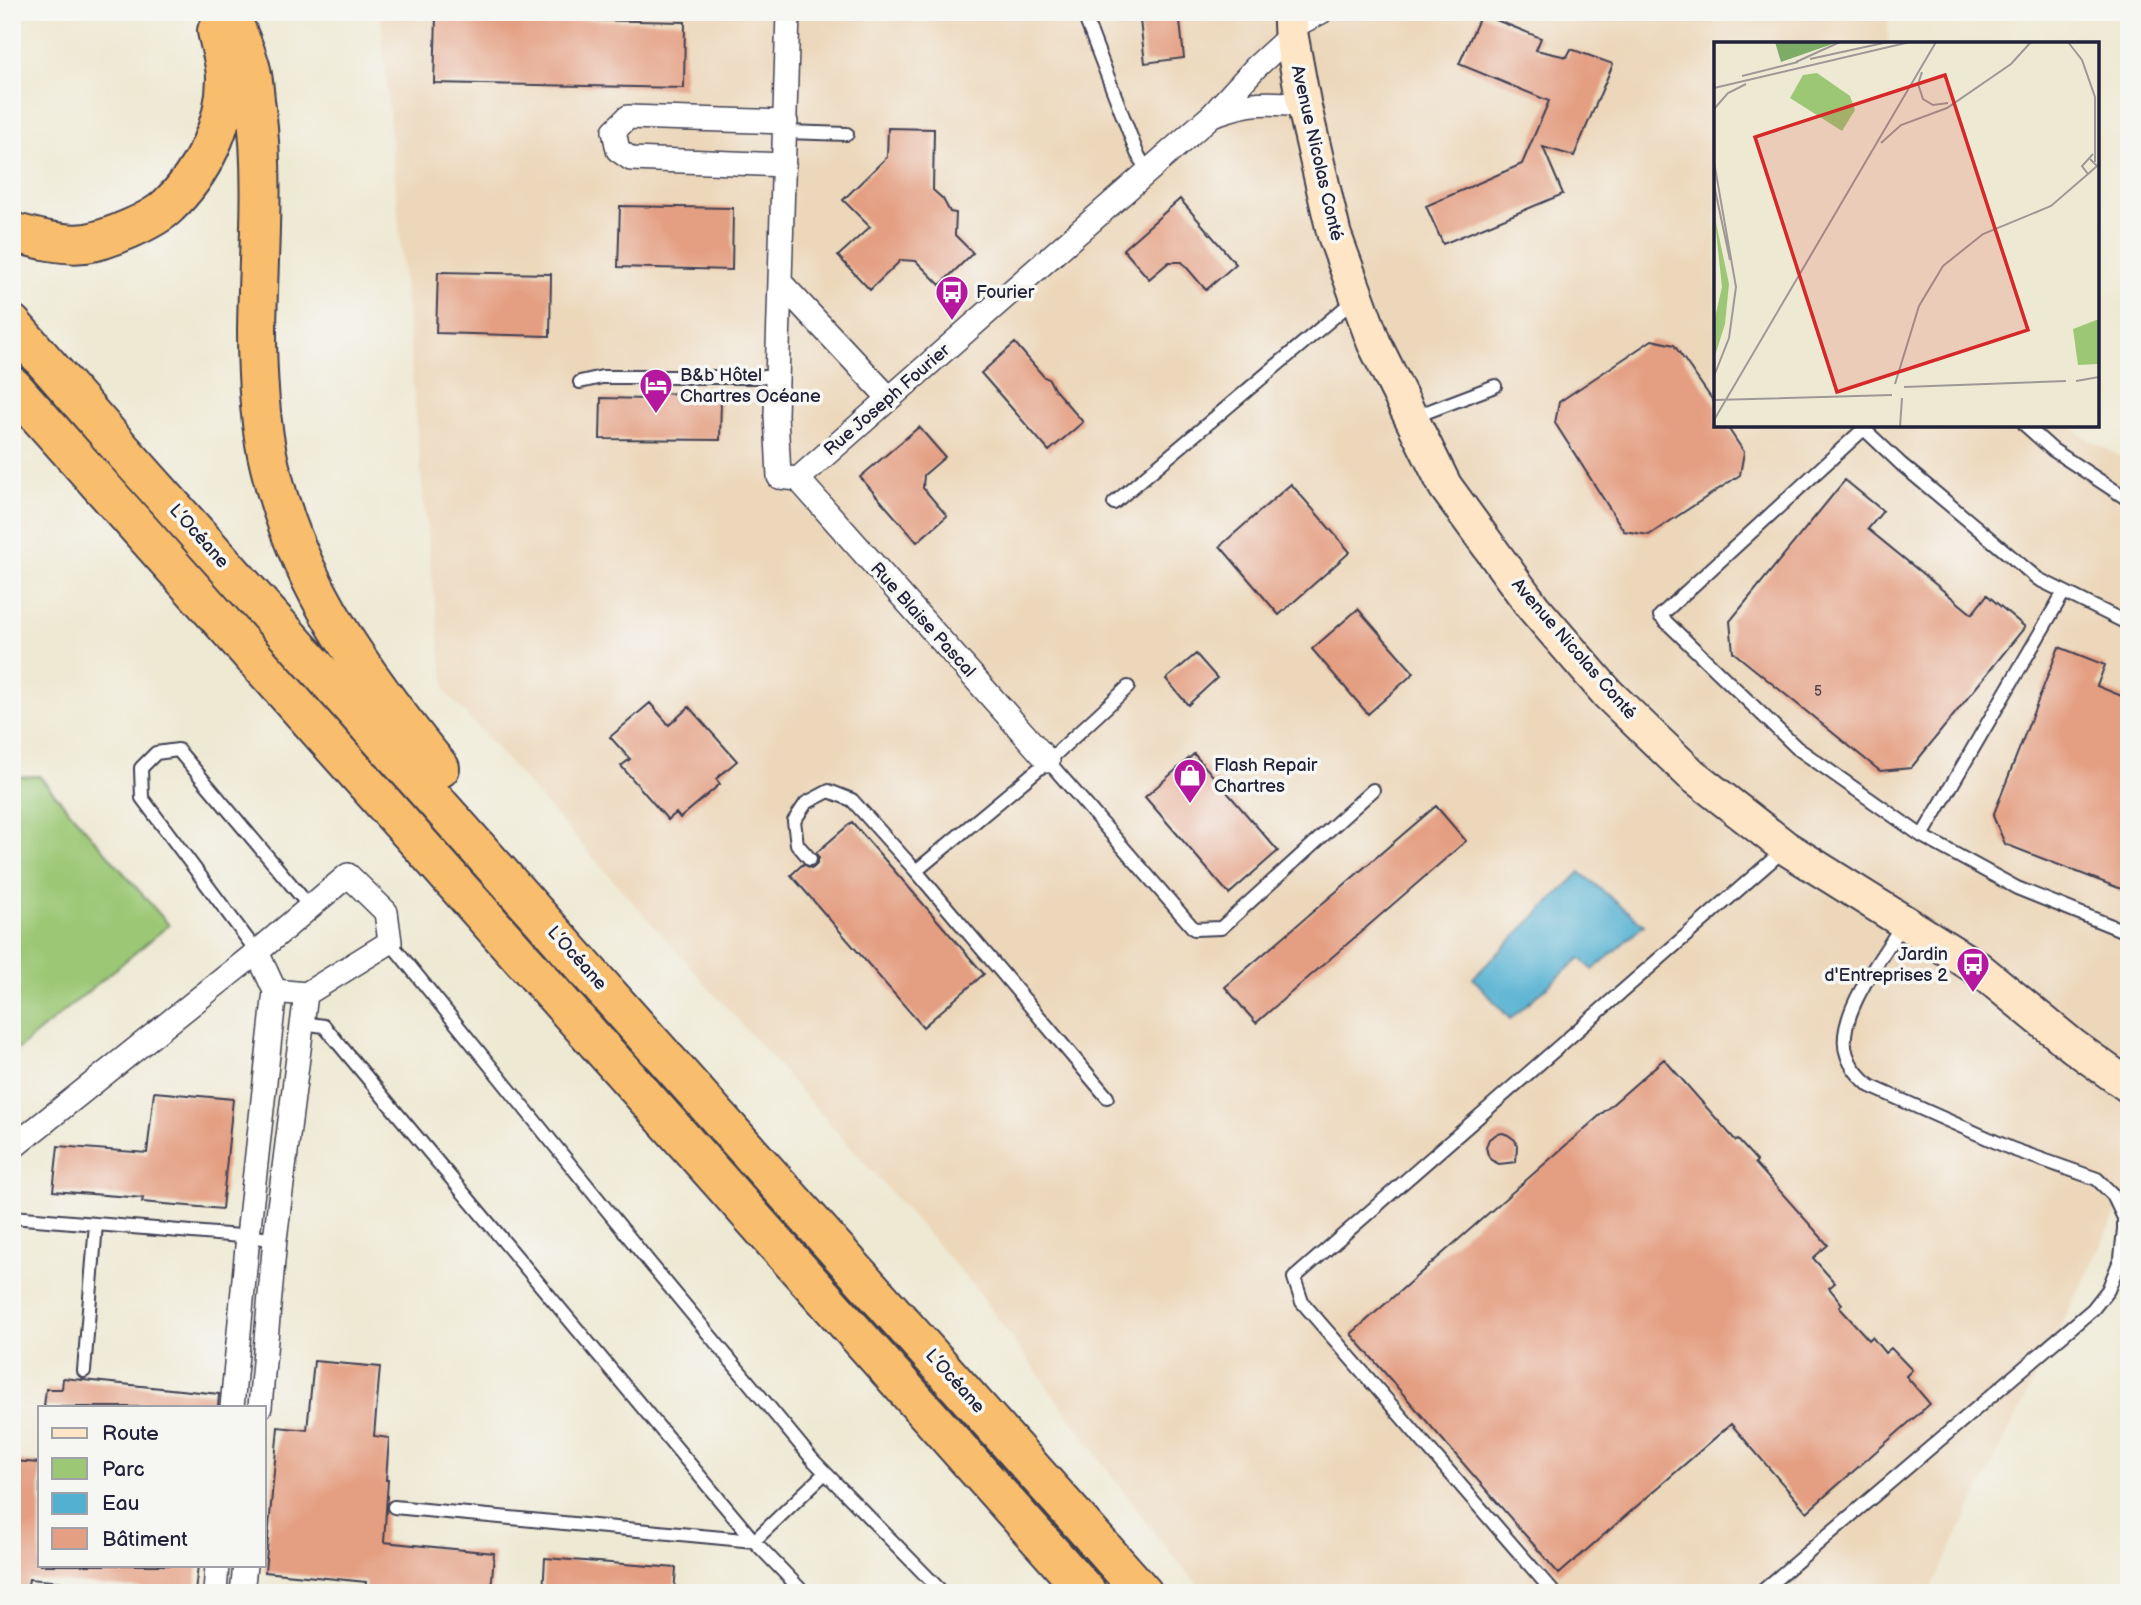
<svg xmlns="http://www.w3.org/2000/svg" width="2141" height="1605" viewBox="0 0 2141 1605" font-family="'Balsamiq Sans',sans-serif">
<rect width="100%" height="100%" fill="#f6f6f2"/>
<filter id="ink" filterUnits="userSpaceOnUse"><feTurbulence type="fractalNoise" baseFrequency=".0143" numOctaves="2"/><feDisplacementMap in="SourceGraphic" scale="14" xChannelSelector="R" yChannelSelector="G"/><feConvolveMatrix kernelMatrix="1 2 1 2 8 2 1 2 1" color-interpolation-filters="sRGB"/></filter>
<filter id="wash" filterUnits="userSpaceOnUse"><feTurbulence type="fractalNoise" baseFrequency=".00686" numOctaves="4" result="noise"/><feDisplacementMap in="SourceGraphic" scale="28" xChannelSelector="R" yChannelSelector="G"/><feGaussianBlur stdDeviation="1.57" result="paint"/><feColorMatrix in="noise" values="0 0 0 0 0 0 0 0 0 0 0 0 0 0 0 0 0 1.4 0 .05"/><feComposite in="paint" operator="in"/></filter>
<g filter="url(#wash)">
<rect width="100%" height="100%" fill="#eee9d3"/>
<path fill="#ecd7ba" d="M 380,12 L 1889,12 L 1888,44 L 1716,44 L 1716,425 L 2072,425 L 2084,437 L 2129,461 L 2129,1188 L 1929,1593 L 1205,1593 L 1156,1536 L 973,1285 L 445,691 L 423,496 Z"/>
<path fill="#9cc876" stroke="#5f7558" stroke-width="2" d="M 39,776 L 169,925 L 12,1054 L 12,777 Z"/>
<path fill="#52b0d1" stroke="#3a6986" stroke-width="2" d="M 1580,872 L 1644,925 L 1593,970 L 1580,958 L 1510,1019 L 1473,978 Z"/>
<g id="blocks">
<path fill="#e49f82" d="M 1139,12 L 1179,12 L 1184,58 L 1145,63 Z
M 1481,14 L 1541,38 L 1536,50 L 1567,57 L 1571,49 L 1613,64 L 1574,156 L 1543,147 L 1563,194 L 1443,244 L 1426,206 L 1522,164 L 1549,101 L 1459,64 Z
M 436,17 L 685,22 L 684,88 L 434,83 Z
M 888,128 L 934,129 L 933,190 L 943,199 L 950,212 L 956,213 L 955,235 L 973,253 L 940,285 L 916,261 L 901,260 L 870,290 L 838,256 L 870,227 L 843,200 L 887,157 Z
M 1180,199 L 1236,264 L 1206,290 L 1182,262 L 1169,262 L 1149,279 L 1123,249 Z
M 620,206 L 733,208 L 732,270 L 618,267 Z
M 438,272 L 551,274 L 550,336 L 436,333 Z
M 1652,340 L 1674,345 L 1716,405 L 1716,425 L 1726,425 L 1744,452 L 1740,475 L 1649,535 L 1624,531 L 1555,423 L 1559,402 Z
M 1015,343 L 1044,377 L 1049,379 L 1054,389 L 1083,422 L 1049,451 L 981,373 Z
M 649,393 L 700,394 L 700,400 L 721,400 L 720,440 L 600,439 L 601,398 L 649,399 Z
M 919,427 L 945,457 L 924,475 L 923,488 L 947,516 L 917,542 L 860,477 Z
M 1845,480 L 1883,511 L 1868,529 L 1972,614 L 1987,595 L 2025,627 L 1911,768 L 1880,771 L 1733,652 L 1730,621 Z
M 1291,484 L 1350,552 L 1279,615 L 1220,546 Z
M 1358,609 L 1414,673 L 1368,714 L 1312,649 Z
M 2059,647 L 2105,665 L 2097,686 L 2129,699 L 2129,892 L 2005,844 L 1993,816 Z
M 1196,654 L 1217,678 L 1188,705 L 1166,679 Z
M 650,703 L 669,725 L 689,707 L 737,761 L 716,779 L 720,784 L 680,818 L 676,813 L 668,820 L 621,766 L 630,759 L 610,737 Z
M 1194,754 L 1278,851 L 1229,894 L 1145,797 Z
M 1436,806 L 1466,841 L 1256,1023 L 1225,987 Z
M 852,822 L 984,974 L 923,1027 L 791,875 L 803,864 L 811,868 L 816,865 L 819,858 L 816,853 Z
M 1664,1059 L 1736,1141 L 1738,1140 L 1757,1161 L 1755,1163 L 1828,1245 L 1813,1258 L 1835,1283 L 1829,1288 L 1842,1304 L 1839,1307 L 1869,1340 L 1872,1337 L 1885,1353 L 1891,1348 L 1912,1370 L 1906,1376 L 1930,1404 L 1807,1512 L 1731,1424 L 1559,1574 L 1351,1334 Z
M 154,1092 L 233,1099 L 222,1209 L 142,1202 L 143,1198 L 53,1191 L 58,1146 L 147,1153 Z
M 1503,1133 L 1508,1135 L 1515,1140 L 1517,1146 L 1516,1162 L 1499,1164 L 1491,1160 L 1488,1155 L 1486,1147 L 1489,1139 L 1497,1134 Z
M 314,1361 L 380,1367 L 374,1436 L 389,1438 L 386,1480 L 388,1480 L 384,1542 L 494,1553 L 491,1593 L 365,1593 L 366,1582 L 265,1572 L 278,1427 L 307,1430 Z
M 63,1378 L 219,1394 L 218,1407 L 44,1407 L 46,1389 L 62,1389 Z
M 12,1461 L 40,1463 L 40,1565 L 198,1565 L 195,1593 L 156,1593 L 156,1590 L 29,1579 L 27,1590 L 12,1588 Z
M 545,1558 L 676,1568 L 674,1593 L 543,1593 Z"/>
</g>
</g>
<g filter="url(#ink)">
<use href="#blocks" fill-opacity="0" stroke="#414052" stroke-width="2"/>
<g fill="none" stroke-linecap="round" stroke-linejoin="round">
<defs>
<path id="lane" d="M 1083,12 L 1137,153 L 1147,171
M 786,132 L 847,134
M 580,382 L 602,377 L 777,377
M 1411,418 L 1495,386
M 1868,425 L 1660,616 L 1797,748 L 1922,836 L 2017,888 L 2129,933
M 2025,425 L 2053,450 L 2129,500
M 1863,428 L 1901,464 L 2038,579 L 2129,624
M 1114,503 L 1354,300
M 1048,761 L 1194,929 L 1221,928 L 1373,790
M 1922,836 L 2064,592
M 810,859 L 797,844 L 794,821 L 806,803 L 829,791 L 852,800 L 916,871 L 1107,1097
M 916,871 L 1048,761 L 1128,687
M 390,942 L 649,1262 L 813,1460 L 943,1593
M 257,952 L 142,798 L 141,768 L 156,753 L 178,750 L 310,907
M 302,1023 L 324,1026 L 754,1541 L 804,1593
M 12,1217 L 275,1239
M 84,1371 L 96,1224
M 394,1507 L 754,1541 L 825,1473
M 1554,1593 L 1302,1302 L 1294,1278 L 1785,849
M 1760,1593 L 2093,1309 L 2108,1290 L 2121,1258 L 2124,1229 L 2124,1218 L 2113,1195 L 2097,1179 L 2012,1149 L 1870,1086 C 1860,1077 1851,1068 1847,1055 C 1833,1018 1885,953 1904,922"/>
<path id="street" d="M 788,12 L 776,415 L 779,477 L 798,479 L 1212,115 L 1256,67 L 1291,35
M 1292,27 L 1321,12
M 1215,114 C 1251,101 1266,102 1304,105
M 784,165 L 631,159 L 618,150 L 614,131 L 628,117 L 786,122
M 780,282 L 889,398
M 798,479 L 1048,761
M 12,1148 L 257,952 L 348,875 L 386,912 L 390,942 L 306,994 L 275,991
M 232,1407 L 248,1236 L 275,991 L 257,952
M 260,1407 L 275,1239 L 306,994
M 215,1593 L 217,1565
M 242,1593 L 245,1565"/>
<path id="secondary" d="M 1290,12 L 1291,35 L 1304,105 L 1334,234 L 1374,343 L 1445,486 L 1533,607 L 1608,694 L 1691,774 L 1786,848 L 1979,969 L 2073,1046 L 2129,1086"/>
<path id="highway" d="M 229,12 C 236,30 245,48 250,66 C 254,79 254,95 256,108 C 265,182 258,256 257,330 C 257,371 260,428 270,467 C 298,585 365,677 440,768
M 12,232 C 34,238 63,246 86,243 C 107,240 153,221 168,206 C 202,174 226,125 226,78 C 226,63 220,46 217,31
M 12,324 L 123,451 L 1143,1593
M 12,386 L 1087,1593"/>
</defs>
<use href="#lane" stroke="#414052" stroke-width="16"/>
<use href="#street" stroke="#414052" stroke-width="26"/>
<use href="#secondary" stroke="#414052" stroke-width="37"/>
<use href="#highway" stroke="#414052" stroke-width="42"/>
<use href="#lane" stroke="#fff" stroke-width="12"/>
<use href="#street" stroke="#fff" stroke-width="23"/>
<use href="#secondary" stroke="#fde5c5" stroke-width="33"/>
<use href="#highway" stroke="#f9be6d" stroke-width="38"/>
</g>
</g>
<defs>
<symbol id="bus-pin" viewBox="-11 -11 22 30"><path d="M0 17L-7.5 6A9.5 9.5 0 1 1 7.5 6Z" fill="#b5179e" stroke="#f6f6f2"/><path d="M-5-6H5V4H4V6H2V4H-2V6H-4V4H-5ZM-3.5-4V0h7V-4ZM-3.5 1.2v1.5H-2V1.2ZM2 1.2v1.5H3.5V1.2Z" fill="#fff"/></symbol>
<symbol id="hotel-pin" viewBox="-11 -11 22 30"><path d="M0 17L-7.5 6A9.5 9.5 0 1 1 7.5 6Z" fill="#b5179e" stroke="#f6f6f2"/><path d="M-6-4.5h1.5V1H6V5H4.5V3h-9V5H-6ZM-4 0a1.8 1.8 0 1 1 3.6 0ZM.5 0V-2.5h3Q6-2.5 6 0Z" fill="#fff"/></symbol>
<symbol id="shop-pin" viewBox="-11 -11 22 30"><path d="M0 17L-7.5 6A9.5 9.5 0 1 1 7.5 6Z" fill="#b5179e" stroke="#f6f6f2"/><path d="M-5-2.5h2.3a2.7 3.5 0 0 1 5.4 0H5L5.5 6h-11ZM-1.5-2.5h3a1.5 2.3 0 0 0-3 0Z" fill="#fff"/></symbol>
</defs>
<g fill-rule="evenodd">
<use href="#bus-pin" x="933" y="273" width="38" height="52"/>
<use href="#hotel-pin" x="637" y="366" width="38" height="52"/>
<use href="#shop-pin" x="1171" y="756" width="38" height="52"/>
<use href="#bus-pin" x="1954" y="945" width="38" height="52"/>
</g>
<g text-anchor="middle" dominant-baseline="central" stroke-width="7" stroke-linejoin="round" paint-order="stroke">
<g font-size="14" fill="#52414d">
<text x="1818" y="691">5</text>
</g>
<g font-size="18" fill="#22223b" stroke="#f6f6f2">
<text transform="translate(1317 153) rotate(77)">Avenue Nicolas Conté</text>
<text transform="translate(887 400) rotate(-41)">Rue Joseph Fourier</text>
<text transform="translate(199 536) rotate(48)">L’Océane</text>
<text transform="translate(923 620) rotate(48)">Rue Blaise Pascal</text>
<text transform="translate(1574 649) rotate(49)">Avenue Nicolas Conté</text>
<text transform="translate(577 958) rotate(48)">L’Océane</text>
<text transform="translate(955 1381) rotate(48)">L’Océane</text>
</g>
<g font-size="18" fill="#22223b" stroke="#f6f6f2" text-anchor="start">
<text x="976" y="292">Fourier</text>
<text x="680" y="375">B&amp;b Hôtel<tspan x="680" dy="21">Chartres Océane</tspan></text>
<text x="1214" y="765">Flash Repair<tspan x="1214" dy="21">Chartres</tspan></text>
<text x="1948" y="954" text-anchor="end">Jardin<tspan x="1948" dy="21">d'Entreprises 2</tspan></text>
</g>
</g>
<g transform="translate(1714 42)">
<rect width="385" height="385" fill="#eee9d3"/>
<path d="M 103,31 L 136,54 L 141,68 L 128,89 L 76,56 L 89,33 ZM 0,171 L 15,242 L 11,282 L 0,317 L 0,280 L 8,245 ZM 385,277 L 385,322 L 364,323 L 359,287 Z" fill="#9cc876"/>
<path d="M 61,0 L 124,0 L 67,20 Z" fill="#7dac67"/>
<path fill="none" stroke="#9c9996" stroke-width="2" d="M 354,0 L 368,18 L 381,55 L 381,120M 96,17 L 174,0M 82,20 L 126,0M 208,30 L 204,42 L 209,57 L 219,63 L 234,61M 28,34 L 84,20M 0,46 L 196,0M 0,67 L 14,51 L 32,42M 167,101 L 187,83 L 233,66 L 297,22 L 317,0M 376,117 L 383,124 L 374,132 L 368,124 L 379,112M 0,120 L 22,245 L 15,296 L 0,334M 0,143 L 16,218M 362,339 L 385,335M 181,342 L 205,264 L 229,224 L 269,192 L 337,164 L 374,132M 190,345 L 352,339M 0,358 L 178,353M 0,378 L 222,0M 186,385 L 188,356"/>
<path fill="#d62828" fill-opacity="0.15" stroke="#d62828" stroke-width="3.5" d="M 231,33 L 314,288 L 123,350 L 41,95 Z"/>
<rect width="385" height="385" fill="none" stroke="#22223b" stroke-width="3.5"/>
</g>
<rect width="2141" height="1605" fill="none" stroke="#f6f6f2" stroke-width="42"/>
<rect x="38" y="1406" width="228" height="161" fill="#f6f6f2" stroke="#a1a1a9" stroke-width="2"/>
<rect x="52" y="1428" width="35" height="10" fill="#fde5c5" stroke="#a1a1a9" stroke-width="2"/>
<text x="102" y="1440" font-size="21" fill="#22223b">Route</text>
<rect x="52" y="1458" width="35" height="21" fill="#9cc876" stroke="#a1a1a9" stroke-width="2"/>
<text x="102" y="1476" font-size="21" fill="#22223b">Parc</text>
<rect x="52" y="1493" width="35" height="21" fill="#52b0d1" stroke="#a1a1a9" stroke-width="2"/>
<text x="102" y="1510" font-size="21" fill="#22223b">Eau</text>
<rect x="52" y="1528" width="35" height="21" fill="#e49f82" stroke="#a1a1a9" stroke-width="2"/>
<text x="102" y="1546" font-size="21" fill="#22223b">Bâtiment</text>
</svg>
